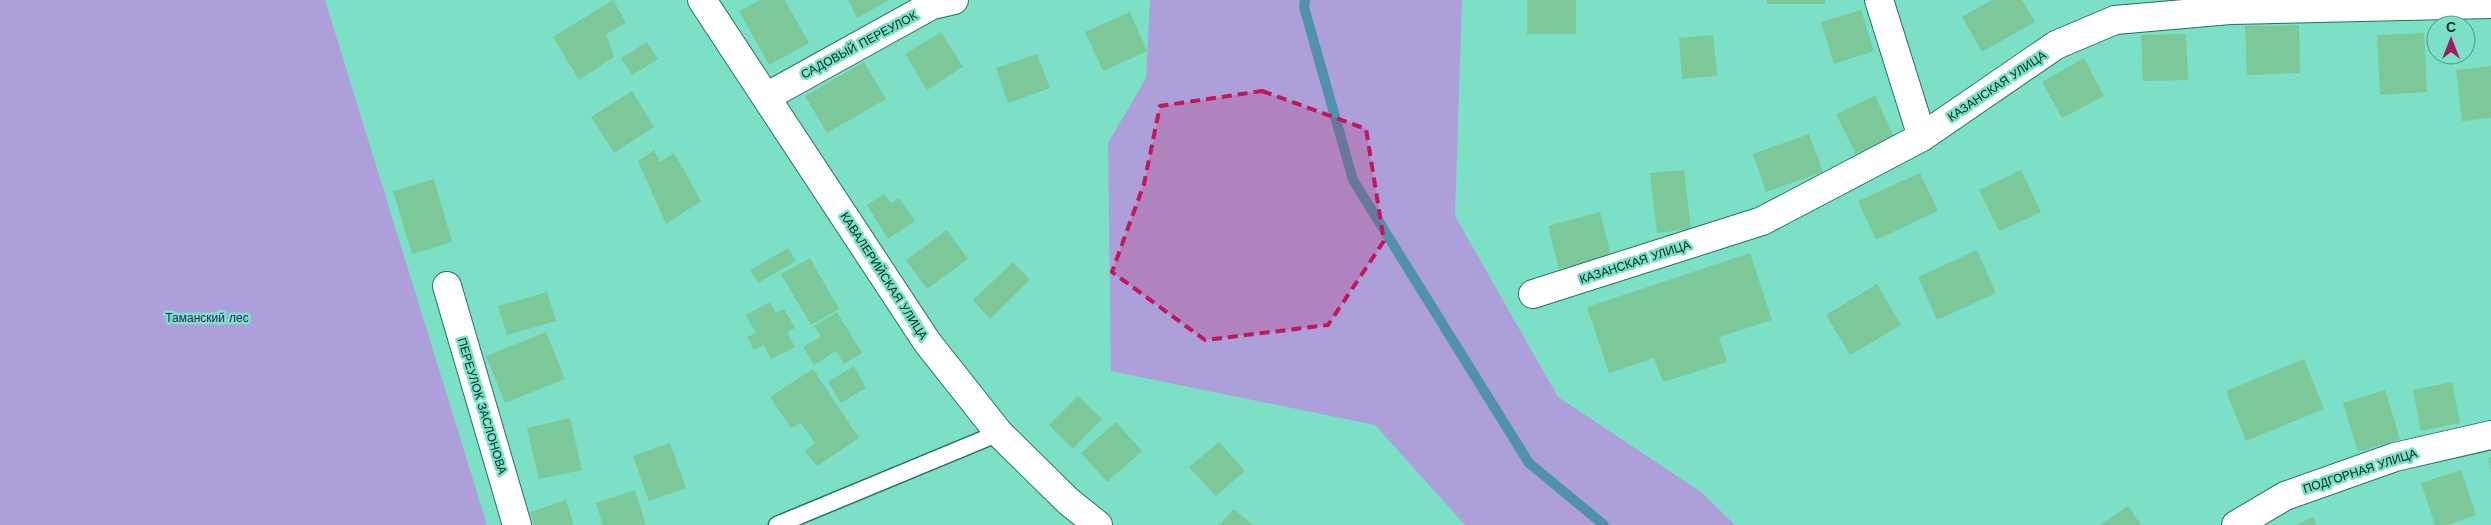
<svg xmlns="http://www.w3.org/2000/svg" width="2491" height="525" viewBox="0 0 2491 525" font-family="'Work Sans',sans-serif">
<rect width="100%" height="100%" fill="#7ce0c7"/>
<path fill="#ad9fd9" d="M 0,0 L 325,0 L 487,525 L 0,525 Z
M 1150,0 L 1462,0 L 1455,216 L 1558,397 L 1701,492 L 1735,525 L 1465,525 L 1375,425 L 1111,371 L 1108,143 L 1146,78 Z"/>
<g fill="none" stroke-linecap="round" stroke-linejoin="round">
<path stroke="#5091ac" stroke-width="10" d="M 1305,0 L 1304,7 L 1353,180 L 1529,463 L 1604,525"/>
</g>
<path fill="#7cc898" d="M 613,0 L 626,23 L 606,34 L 614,57 L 579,80 L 553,37 Z
M 760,0 L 785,0 L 809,43 L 769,65 L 739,11 Z
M 848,0 L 889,0 L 857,18 Z
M 1527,0 L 1576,0 L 1576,34 L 1527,34 Z
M 1767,0 L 1825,0 L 1825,4 L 1767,4 Z
M 1992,0 L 2022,0 L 2035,22 L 1982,52 L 1962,17 Z
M 1861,10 L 1874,51 L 1834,64 L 1821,22 Z
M 1130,12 L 1147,51 L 1103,71 L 1085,32 Z
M 2299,25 L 2300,73 L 2247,75 L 2245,26 Z
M 941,32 L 963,67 L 927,90 L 905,54 Z
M 2424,33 L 2427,92 L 2380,95 L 2377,35 Z
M 2186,34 L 2188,80 L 2143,81 L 2141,35 Z
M 1713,35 L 1717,76 L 1682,79 L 1679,38 Z
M 647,42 L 658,59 L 632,75 L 621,58 Z
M 1037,54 L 1050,88 L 1008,103 L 996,68 Z
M 2084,58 L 2104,96 L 2062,118 L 2042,82 Z
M 864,62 L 886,99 L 827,133 L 805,96 Z
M 2491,66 L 2491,118 L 2462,121 L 2456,70 Z
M 632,91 L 654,127 L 614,153 L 591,117 Z
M 1875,96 L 1894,137 L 1856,155 L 1836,114 Z
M 1809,134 L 1823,172 L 1766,192 L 1753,154 Z
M 654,150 L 660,162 L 674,153 L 701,201 L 666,224 L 638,161 Z
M 1684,170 L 1691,229 L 1657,233 L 1650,173 Z
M 2021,170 L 2041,212 L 1999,231 L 1979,190 Z
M 1920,173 L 1938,211 L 1876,240 L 1858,201 Z
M 434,179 L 452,242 L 412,254 L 393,191 Z
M 884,194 L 891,203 L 899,198 L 915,221 L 888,239 L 867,205 Z
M 1600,212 L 1611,255 L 1559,269 L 1548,226 Z
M 947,230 L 968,259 L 927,289 L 906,260 Z
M 788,248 L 796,261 L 758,283 L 750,270 Z
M 1977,250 L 1996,293 L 1937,320 L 1918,277 Z
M 1750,253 L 1772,320 L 1719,337 L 1727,362 L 1663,382 L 1654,358 L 1609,373 L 1587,307 Z
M 810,258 L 839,309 L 811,325 L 781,274 Z
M 1013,262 L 1030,280 L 990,319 L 973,300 Z
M 1877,284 L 1901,325 L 1850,355 L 1826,315 Z
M 547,292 L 556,321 L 507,335 L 498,306 Z
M 770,302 L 776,313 L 784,309 L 795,328 L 787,332 L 795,347 L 771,359 L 764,345 L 754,350 L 747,337 L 756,333 L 746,315 Z
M 837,312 L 862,353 L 844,364 L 836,351 L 814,365 L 803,347 L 821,336 L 814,326 Z
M 546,332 L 565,379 L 505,403 L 486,356 Z
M 2304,359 L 2324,409 L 2246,441 L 2226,391 Z
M 854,366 L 866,388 L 841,403 L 828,382 Z
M 813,369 L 859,438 L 817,466 L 805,451 L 815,443 L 801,423 L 791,428 L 770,397 Z
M 2452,382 L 2460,423 L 2421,431 L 2413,390 Z
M 2385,390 L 2400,439 L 2358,452 L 2343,403 Z
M 1078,396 L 1102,419 L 1073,449 L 1049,425 Z
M 570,418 L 582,470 L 539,479 L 527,428 Z
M 1116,422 L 1142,451 L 1107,482 L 1081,453 Z
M 1219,442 L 1245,471 L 1216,496 L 1189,467 Z
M 670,443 L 686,488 L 649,501 L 633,456 Z
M 2491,457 L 2491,469 L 2490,469 L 2488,458 Z
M 2461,470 L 2476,515 L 2447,525 L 2435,525 L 2421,483 Z
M 635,490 L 646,525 L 603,525 L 596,503 Z
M 566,500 L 574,525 L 534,525 L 530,512 Z
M 2128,506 L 2141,525 L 2100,525 Z
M 1234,509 L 1252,525 L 1219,525 Z
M 2313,517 L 2317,525 L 2296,525 Z"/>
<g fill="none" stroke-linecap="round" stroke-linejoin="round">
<defs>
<path id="service" d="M 777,525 L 999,433"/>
<path id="minor" d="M 1879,0 L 1922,137
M 766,97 L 932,5 L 954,0
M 447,286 L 517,525
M 1533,294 L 1762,221 L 1922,137 L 2056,45 L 2115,20 L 2230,10 L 2491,4
M 2236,525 L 2285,496 L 2395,457 L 2491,435"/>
<path id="tertiary" d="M 702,0 L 927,342 L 999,433 L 1068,501 L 1098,525"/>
</defs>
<use href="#service" stroke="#227261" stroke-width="19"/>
<use href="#minor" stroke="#227261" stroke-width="30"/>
<use href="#tertiary" stroke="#227261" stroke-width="30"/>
<use href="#service" stroke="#fff" stroke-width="16"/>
<use href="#minor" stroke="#fff" stroke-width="28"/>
<use href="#tertiary" stroke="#fff" stroke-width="28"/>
</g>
<path fill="#c2185b" fill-opacity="0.2" stroke="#c2185b" stroke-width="4" stroke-dasharray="10 6" stroke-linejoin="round" d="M 1262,91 L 1366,129 L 1384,241 L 1328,325 L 1205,340 L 1112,272 L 1144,184 L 1160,106 Z"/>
<g text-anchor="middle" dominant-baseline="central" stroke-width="5" stroke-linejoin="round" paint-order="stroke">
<g font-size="12" fill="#002c23" stroke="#7ce0c7">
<text transform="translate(859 45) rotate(-28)">САДОВЫЙ ПЕРЕУЛОК</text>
<text transform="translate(1997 86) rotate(-34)">КАЗАНСКАЯ УЛИЦА</text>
<text transform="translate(1635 262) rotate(-18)">КАЗАНСКАЯ УЛИЦА</text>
<text transform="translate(884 276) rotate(57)">КАВАЛЕРИЙСКАЯ УЛИЦА</text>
<text transform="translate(482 406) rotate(73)">ПЕРЕУЛОК ЗАСЛОНОВА</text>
<text transform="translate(2360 471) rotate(-18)">ПОДГОРНАЯ УЛИЦА</text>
</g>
<g font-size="12" fill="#3c206d" stroke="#7ce0c7">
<text x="207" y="318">Таманский лес</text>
</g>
</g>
<g transform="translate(2451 40)"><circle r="24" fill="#7ce0c7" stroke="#4a9885"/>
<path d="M0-4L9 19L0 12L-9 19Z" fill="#a51b62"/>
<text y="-8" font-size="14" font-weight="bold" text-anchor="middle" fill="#002c23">С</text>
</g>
</svg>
